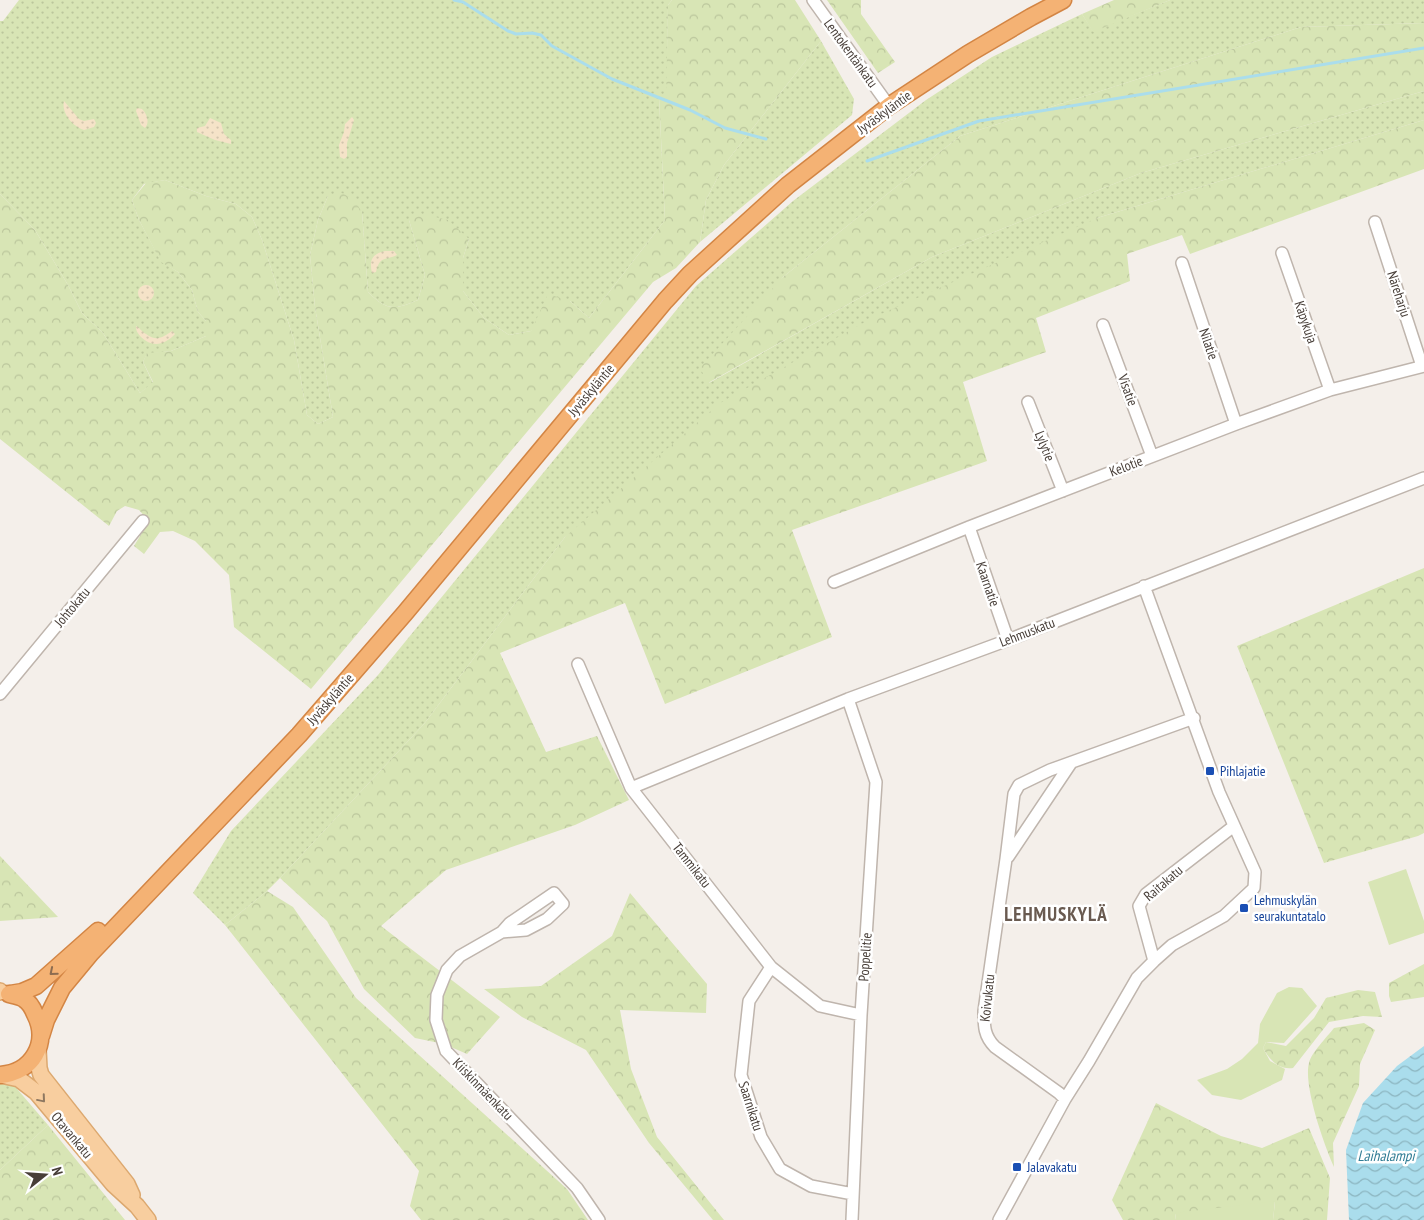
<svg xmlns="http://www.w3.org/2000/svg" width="1424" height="1220" viewBox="0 0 1424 1220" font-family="'PT Sans Narrow',sans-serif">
<defs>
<pattern id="grass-dots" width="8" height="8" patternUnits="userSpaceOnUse" patternTransform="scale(1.25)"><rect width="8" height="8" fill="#d8e5b5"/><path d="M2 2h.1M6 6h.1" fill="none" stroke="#bbc69c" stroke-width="1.8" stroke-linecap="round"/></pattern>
<pattern id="forest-crowns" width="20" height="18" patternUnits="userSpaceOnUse" patternTransform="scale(1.25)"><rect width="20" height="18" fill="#d8e5b5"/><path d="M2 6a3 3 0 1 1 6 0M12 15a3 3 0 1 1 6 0" fill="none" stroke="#bbc69c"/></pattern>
<pattern id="sand-dots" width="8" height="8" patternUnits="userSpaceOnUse" patternTransform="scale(1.25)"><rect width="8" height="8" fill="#f5e3c8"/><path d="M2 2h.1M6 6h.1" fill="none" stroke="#d3c4ad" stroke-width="1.8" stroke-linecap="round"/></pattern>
<pattern id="water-waves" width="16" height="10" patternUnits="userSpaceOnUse" patternTransform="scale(1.25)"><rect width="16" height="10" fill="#aaddec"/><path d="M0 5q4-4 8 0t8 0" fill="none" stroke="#8cb5c0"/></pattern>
</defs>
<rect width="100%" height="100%" fill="#f4efea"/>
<path fill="url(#grass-dots)" d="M 19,0 L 672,0 L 668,5 L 667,100 L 659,98 L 665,220 L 589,318 L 570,301 L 531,331 L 509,335 L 484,318 L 463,291 L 463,258 L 469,239 L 409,220 L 425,275 L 418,300 C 394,310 387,311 368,292 L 362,212 L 328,196 L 318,220 L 310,255 L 315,307 L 333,417 L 318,424 L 307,415 L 294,340 L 262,240 L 252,217 L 236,204 L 206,196 L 165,180 L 144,184 L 132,200 L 139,220 L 161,261 L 178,272 L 192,290 L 198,312 L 206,321 L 206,336 L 171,351 L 147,354 L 143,362 L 153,383 L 140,393 L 103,333 L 82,313 L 68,285 L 35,230 L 0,194 L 0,21 L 3,21 Z
M 1170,0 L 1424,0 L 1424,23 L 1301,27 L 960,136 L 783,277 L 709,383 L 932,257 L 1141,173 L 1424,91 L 1424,120 L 1097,218 L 565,537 L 424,724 L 280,878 L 267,891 L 225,925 L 193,893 L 231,831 L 378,675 L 696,286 L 793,201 L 926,100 L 992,57 L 1082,14 L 1093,31 Z
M 821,41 L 854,99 L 852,115 L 700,242 L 706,200 L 724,165 Z
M 6,1076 L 48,1125 L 0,1170 L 0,1080 Z"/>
<path fill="url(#forest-crowns)" d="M 672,0 L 795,0 L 821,41 L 724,165 L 706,200 L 700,242 L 676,268 L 653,282 L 311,689 L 234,627 L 229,575 L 195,541 L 173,531 L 160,532 L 144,554 L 134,546 L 149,521 L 139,510 L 125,506 L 117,511 L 109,526 L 0,439 L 0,194 L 35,230 L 68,285 L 82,313 L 103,333 L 140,393 L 153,382 L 143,362 L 147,353 L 171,351 L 206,336 L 206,321 L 198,312 L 192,290 L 178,272 L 161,262 L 139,220 L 132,200 L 146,183 L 165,180 L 206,196 L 236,204 L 252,217 L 262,240 L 294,340 L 307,415 L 318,424 L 333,417 L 315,307 L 310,255 L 318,220 L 328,196 L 340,192 L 353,199 L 362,212 L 368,292 C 387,311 394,310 418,300 L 425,275 L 409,220 L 418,213 L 448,220 L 469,239 L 463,258 L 463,291 L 484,318 L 509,335 L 531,331 L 548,294 L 570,301 L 589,318 L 665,220 L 659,97 L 666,100 L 668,5 Z
M 827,0 L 861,0 L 861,14 L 895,62 L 878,73 Z
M 1114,0 L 1170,0 L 1093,32 L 1082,14 Z
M 1424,23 L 1424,91 L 1141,173 L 932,257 L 708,383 L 700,368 L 783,277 L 960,136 L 1301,27 Z
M 1424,120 L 1424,169 L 1190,254 L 1182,235 L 1127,254 L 1130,281 L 1036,318 L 1046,352 L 963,382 L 987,461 L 792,530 L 832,637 L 665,704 L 625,603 L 500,653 L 546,752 L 597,736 L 629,800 L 575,825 L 446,870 L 381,926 L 500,1017 L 467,1054 L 444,1044 L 415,1038 L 364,989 L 327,921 L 280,878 L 424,724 L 565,537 L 720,403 L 872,318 L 1097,218 Z
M 1424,568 L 1424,833 L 1418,836 L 1324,863 L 1237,646 Z
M 0,856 L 58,917 L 0,921 Z
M 267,891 L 293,907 L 356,998 L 567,1189 L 588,1220 L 421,1220 L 410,1206 L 419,1171 L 225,925 Z
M 630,893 L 707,984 L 706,1013 L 620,1010 L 631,1069 L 657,1137 L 724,1220 L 713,1220 L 649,1143 L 586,1050 L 522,1017 L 484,989 L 541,986 L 612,936 Z
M 1424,964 L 1424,997 L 1391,1002 L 1389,996 L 1389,983 Z
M 1358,990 L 1375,992 L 1382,1017 L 1363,1016 L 1329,1022 L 1293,1068 C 1278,1070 1270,1060 1263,1048 L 1266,1042 L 1286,1046 L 1314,1018 L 1326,998 Z
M 1364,1023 L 1375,1030 L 1360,1064 L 1359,1086 L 1333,1143 L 1334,1167 C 1324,1145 1303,1085 1309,1063 C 1311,1053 1327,1037 1334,1028 Z
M 1156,1103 L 1221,1136 L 1262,1148 L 1309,1128 L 1330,1178 L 1327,1220 L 1273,1220 L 1275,1202 L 1175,1214 L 1176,1220 L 1123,1220 L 1112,1200 Z
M 48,1125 L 125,1220 L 0,1220 L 0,1170 Z"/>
<path fill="url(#sand-dots)" d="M 64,101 L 79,119 L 84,121 L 94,119 L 96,123 L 94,127 L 84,130 C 73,127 61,113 64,101 Z
M 137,108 L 142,109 C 147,114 150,122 145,128 L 141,125 L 136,111 Z
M 352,117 L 354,120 L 347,143 L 347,157 L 344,159 L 340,157 L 339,145 L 344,132 L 345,124 Z
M 210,118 L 221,123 L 224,134 L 231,140 L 231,144 L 215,140 L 197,132 L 197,128 L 205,126 Z
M 385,251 L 394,251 L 397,255 C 385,261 380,255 376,272 L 372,273 C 369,260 372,254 385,251 Z
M138 293a8 8 0 1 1 16 0a8 8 0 1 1-16 0Z
M 136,326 C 140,328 141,331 146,334 C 157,342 163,337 172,331 L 175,334 C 165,345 152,348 141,337 C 138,333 136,332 136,326 Z"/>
<path fill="#d8e5b5" d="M 1406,869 L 1424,921 L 1424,933 L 1389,945 L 1368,882 Z
M 1289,987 L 1302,988 L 1317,1006 L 1284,1043 L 1266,1042 L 1263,1048 L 1270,1061 L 1285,1069 L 1282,1080 L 1241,1100 L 1212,1095 L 1197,1080 L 1227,1069 L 1242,1059 L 1258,1043 L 1260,1024 L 1277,993 Z
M 1275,1201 L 1273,1220 L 1176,1220 L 1175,1213 Z"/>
<path fill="url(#water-waves)" d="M 1424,1046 L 1424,1220 L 1349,1220 L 1346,1150 L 1363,1103 L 1397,1066 Z"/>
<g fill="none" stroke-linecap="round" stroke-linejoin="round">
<path stroke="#aaddec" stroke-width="3" d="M 454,0 L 463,2 L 508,31 L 516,34 L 532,33 L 541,35 L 552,46 L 612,79 L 690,110 L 725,128 L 766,139
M 867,161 L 979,121 L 1424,48"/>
<defs>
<path id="minor" d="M 813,0 L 889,106
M 1375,222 L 1422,366
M 1282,253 L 1330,390
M 1182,263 L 1236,424
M 1103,325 L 1152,456
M 1028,402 L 1063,491
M 969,527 L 1008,640
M 834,582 L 969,527 L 1236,424 L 1330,390 L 1424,366
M 578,664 L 631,788 L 771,967 L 820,1006 L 861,1015
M 0,694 L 143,521
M 848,699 L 876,782 L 861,1015 L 852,1220
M 631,788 L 848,699 L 1008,640 L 1424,478
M 1008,857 L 1071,763
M 502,932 L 510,923 L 554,893 L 563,904 L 547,919 L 526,930 L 502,932 L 460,956 L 447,970 L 437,995 L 436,1020 L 446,1051 L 577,1188 L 599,1220
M 1154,961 L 1139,906 L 1146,894 L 1234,826
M 771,967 L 749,1001 L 741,1075 L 761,1137 L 780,1169 L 811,1186 L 853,1194
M 1065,1099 L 1059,1093 L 995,1047 C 984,1036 984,1026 984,1011 L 1006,859 L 1014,794 L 1019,785 L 1050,770 L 1194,718
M 999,1220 L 1065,1099 L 1089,1061 L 1137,978 L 1154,961 L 1172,945 L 1224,916 L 1254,888 L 1255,872 L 1219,792 L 1144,586"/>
<path id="major" d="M 0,991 L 0,992
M 38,1049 L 39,1068 L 41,1075 L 127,1184 L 132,1195
M 1,1075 L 19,1079 L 36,1092 L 113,1184 L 137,1206 L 148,1220"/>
<path id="highway" d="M 10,994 L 22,992 L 36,986 L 98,931
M 41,1036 L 46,1020 L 62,988 L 91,953 L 299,735 L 405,613 L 665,301 L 690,274 L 788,185 L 889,106 L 968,54 L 1031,17 L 1063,0
M 0,1075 C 32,1073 50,1043 35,1014 C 33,1009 29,1002 24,999 C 20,996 13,995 9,994"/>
</defs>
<use href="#minor" stroke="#bfb5ad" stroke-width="14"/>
<use href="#major" stroke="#dca86f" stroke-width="18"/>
<use href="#highway" stroke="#d38544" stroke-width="19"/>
<use href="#minor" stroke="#fff" stroke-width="11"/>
<use href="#major" stroke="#f8ce9f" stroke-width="15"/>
<use href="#highway" stroke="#f4b274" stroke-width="16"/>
</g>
<defs><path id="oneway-chevron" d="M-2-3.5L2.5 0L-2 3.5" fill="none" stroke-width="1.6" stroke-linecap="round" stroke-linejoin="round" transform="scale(1.25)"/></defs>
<use stroke="#8c6c50" href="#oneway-chevron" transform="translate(53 972) rotate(140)"/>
<use stroke="#8e7861" href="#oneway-chevron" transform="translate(42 1099) rotate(50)"/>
<g fill="#1a4fb4" stroke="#fff" stroke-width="2">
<rect x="1205" y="766" width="10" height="10" rx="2.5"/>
<rect x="1239" y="903" width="10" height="10" rx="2.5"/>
<rect x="1012" y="1162" width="10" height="10" rx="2.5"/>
</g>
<g text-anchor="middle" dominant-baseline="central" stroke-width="5" stroke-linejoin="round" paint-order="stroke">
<g font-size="14" fill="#473e38" stroke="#fff">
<text transform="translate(851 53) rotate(54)">Lentokentänkatu</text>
<text transform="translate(884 112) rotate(-36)">Jyväskyläntie</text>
<text transform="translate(1399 294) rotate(72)">Näreharju</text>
<text transform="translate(1306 322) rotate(71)">Käpykuja</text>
<text transform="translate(1209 344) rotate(71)">Nilatie</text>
<text transform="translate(591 390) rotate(-50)">Jyväskyläntie</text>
<text transform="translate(1128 390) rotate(70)">Visatie</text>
<text transform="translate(1045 446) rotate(68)">Lylytie</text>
<text transform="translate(1126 466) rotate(-21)">Kelotie</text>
<text transform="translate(988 584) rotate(71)">Kaarnatie</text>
<text transform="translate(72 607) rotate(-50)">Johtokatu</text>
<text transform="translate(1027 632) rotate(-21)">Lehmuskatu</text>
<text transform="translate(330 699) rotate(-49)">Jyväskyläntie</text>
<text transform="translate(692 865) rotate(52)">Tammikatu</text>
<text transform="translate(1163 883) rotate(-41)">Raitakatu</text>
<text transform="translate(865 957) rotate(-86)">Poppelitie</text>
<text transform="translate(987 998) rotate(-84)">Koivukatu</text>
<text transform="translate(483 1089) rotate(46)">Kiiskinmäenkatu</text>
<text transform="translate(751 1106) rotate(72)">Saarnikatu</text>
<text transform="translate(72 1135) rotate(50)">Otavankatu</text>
</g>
<g font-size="14" fill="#164399" stroke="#fff" text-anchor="start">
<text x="1220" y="771">Pihlajatie</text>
<text x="1254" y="900">Lehmuskylän<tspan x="1254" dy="16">seurakuntatalo</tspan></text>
<text x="1027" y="1167">Jalavakatu</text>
</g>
<g font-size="15" font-style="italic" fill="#327d95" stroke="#fff">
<text x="1386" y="1155">Laihalampi</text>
</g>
<g font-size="19" font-weight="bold" letter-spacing="1" fill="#695a50" stroke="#fff">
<text x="1056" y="914">LEHMUSKYLÄ</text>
</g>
</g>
<g transform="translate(45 1175) rotate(73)" stroke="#ffffff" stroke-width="4" paint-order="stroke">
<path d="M0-4L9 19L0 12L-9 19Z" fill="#473e38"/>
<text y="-8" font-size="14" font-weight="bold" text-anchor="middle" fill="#473e38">N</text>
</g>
</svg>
